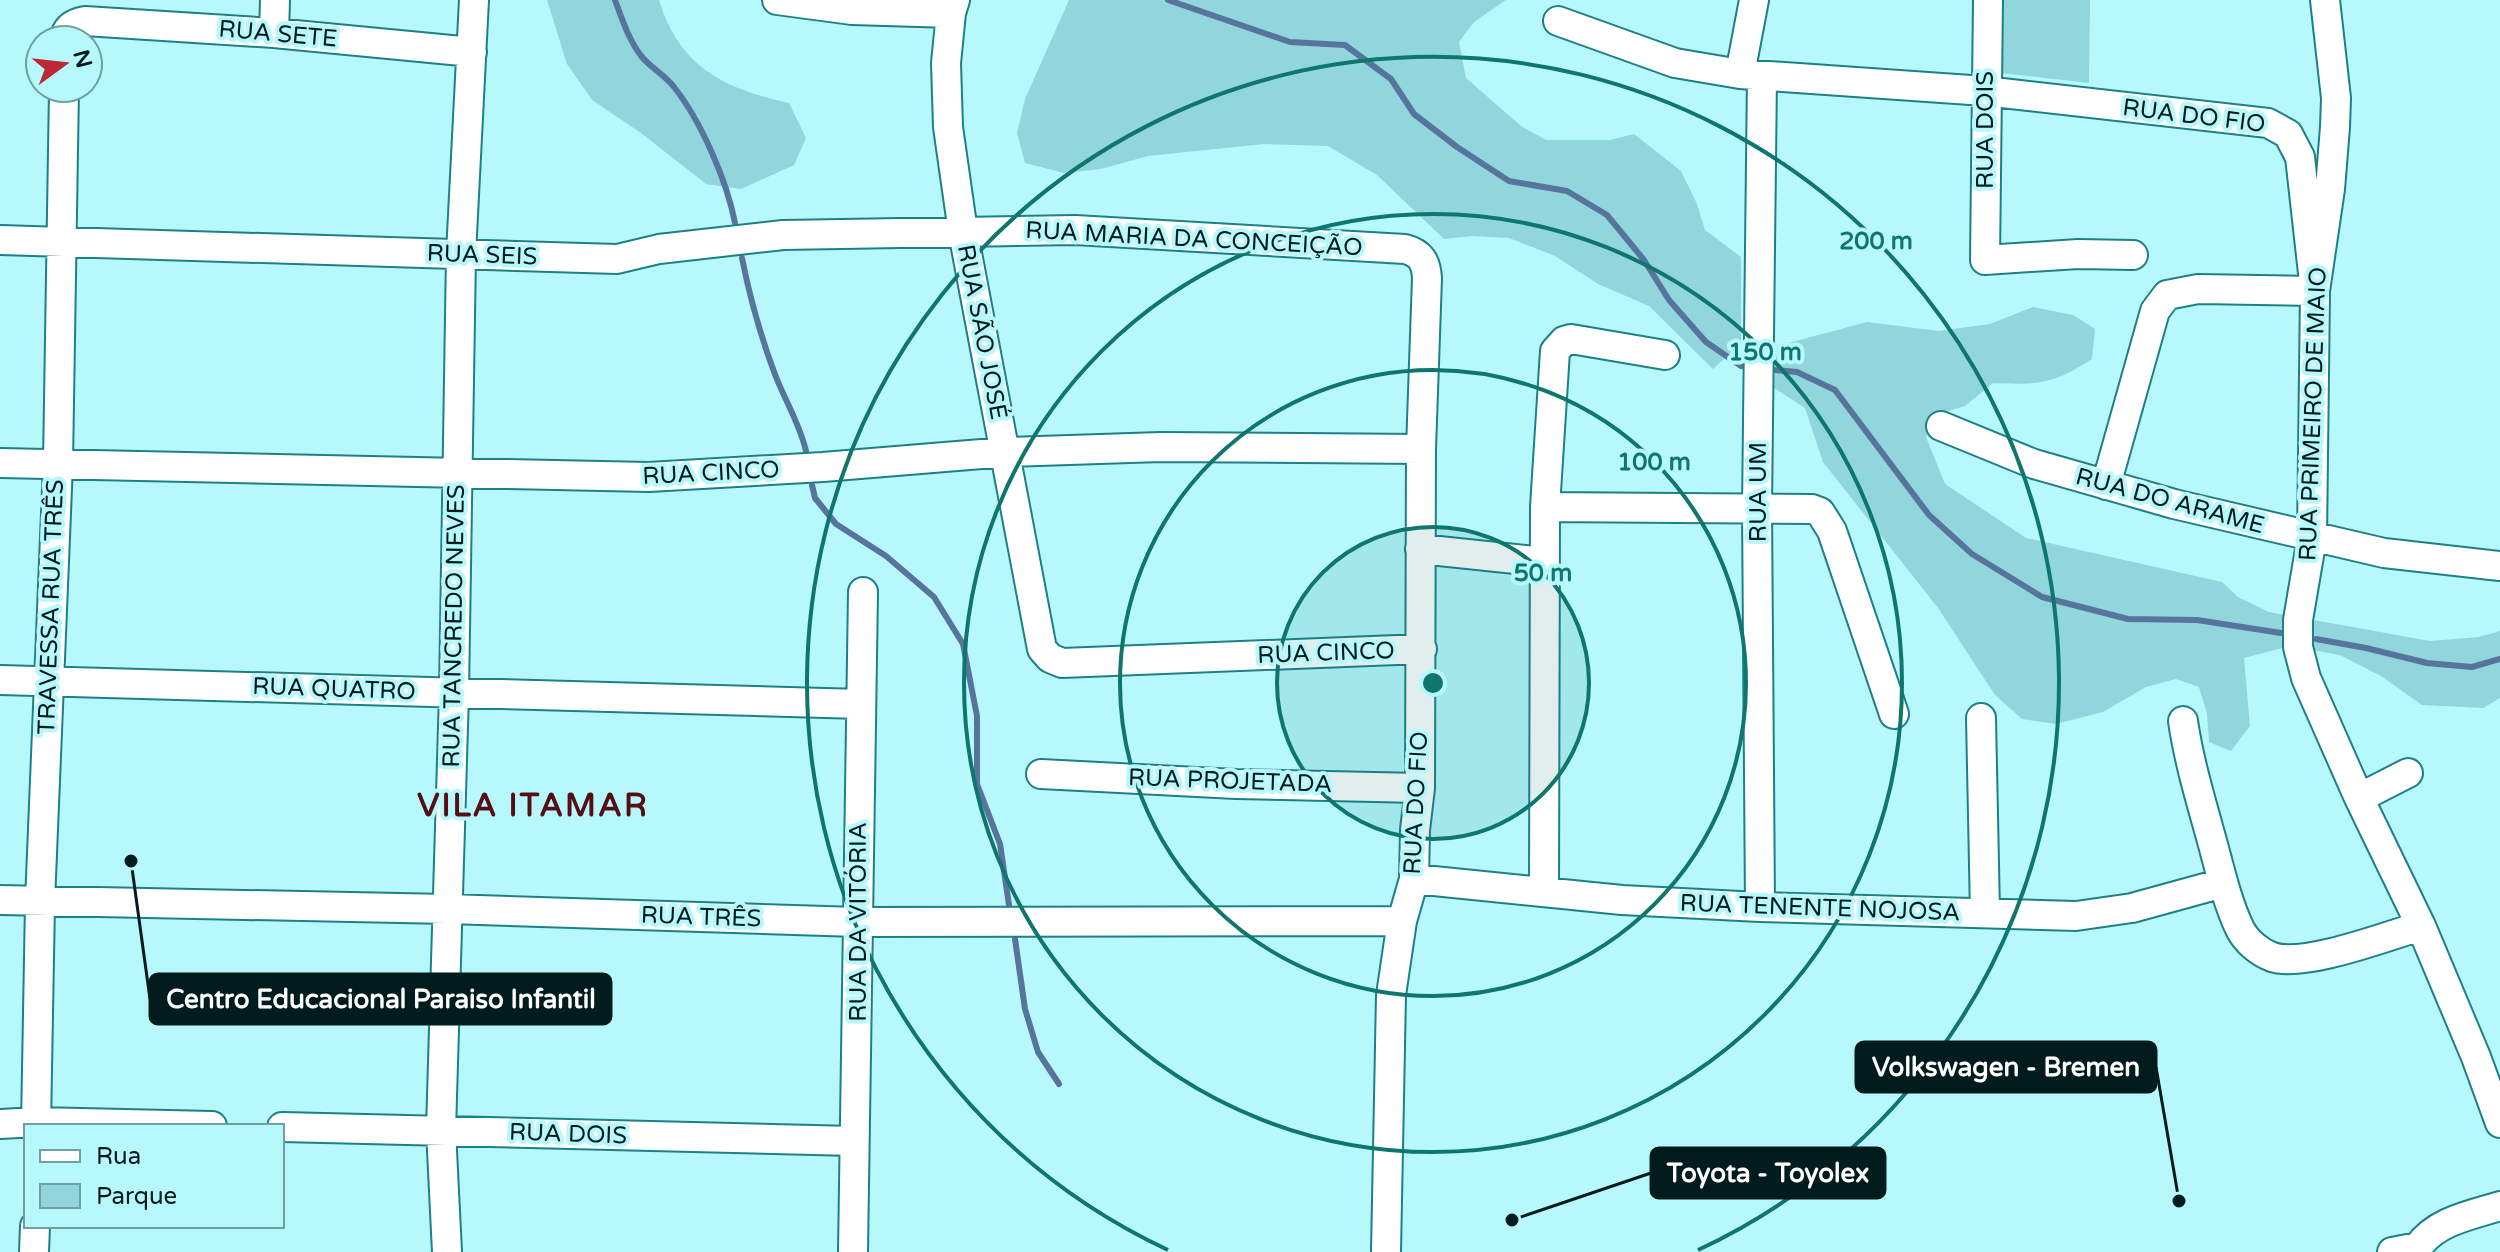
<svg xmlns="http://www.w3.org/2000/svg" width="2500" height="1252" viewBox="0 0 2500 1252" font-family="'Varela Round',sans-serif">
<rect width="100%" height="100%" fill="#b7f8fd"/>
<path fill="#90d6dc" d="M 659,0 C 679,67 725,89 789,103 L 806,138 L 794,165 L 741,189 L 706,184 L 641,133 L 592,100 L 567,64 L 547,0 Z
M 1069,0 L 1506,0 L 1474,22 L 1459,42 L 1466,78 L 1521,126 L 1546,140 L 1610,140 L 1634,134 L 1681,171 L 1697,204 L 1705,230 L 1741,257 L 1741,343 L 1713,369 L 1649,306 L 1598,284 L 1555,256 L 1509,238 L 1472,236 L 1444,239 L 1377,175 L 1328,146 L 1265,144 L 1196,151 L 1148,156 L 1101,169 L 1064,173 L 1025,163 L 1017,133 L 1025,99 Z
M 2003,0 L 2090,0 L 2089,83 L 2001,73 Z
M 2033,307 L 2073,315 L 2095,329 L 2092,359 C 2054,384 2038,385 1993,383 L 1965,406 L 1938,414 L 1926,437 L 1945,484 L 2026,538 L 2222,582 L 2238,597 L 2269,612 L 2430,641 L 2479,637 L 2500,631 L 2500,698 L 2483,708 L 2422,705 L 2381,676 L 2340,655 L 2290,646 L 2244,658 L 2250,726 L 2231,751 L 2209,742 L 2207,714 L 2199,687 L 2176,679 L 2146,687 L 2103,712 L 2056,724 L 2022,719 L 1995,695 L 1938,608 L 1823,462 L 1805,408 L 1774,388 L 1777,346 L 1867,322 L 1939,331 L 1990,324 Z"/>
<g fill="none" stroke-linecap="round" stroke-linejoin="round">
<path stroke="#57749c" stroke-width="6" d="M 615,0 C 622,19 629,41 642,57 C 651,68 665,75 674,87 C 701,121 727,181 735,223
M 1168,0 L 1290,42 L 1345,45 L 1391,79 L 1414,114 L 1457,147 L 1509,181 L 1567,191 L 1607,215 L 1644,260 L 1669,300 L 1706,342 L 1741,366
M 742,258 C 750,298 761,338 776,377 C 786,402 800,425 806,451
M 1775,370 L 1797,372 L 1835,390 L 1929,515 L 1972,554 L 2042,597 L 2128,619 L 2197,620 L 2281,633
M 812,485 L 815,498 L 836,524 L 886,556 L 934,597 L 963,644 L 977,716 L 977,784 L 1000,844 L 1009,905
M 2316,639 L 2366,648 L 2427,663 L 2472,667 L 2500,659
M 1015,939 L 1025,1009 L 1038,1052 L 1059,1084"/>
<defs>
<path id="minor" d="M 777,0 L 852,10 L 951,13
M 955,0 L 951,13 L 946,63 L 948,127 L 963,232 L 1042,649 L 1050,658 L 1062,663 L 1422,649
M 1988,0 L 1985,260 L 2078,254 L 2133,255
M 2325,0 L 2336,98 L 2335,127 L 2330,189 L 2315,291 L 2312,538 L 2298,620 L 2298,647 L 2306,678 L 2359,798 L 2421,926 L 2476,1057 L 2500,1123
M 1558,21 L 1675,63 L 1740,74 L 1985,91 L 2268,123 L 2288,134 L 2300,157 L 2315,291 L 2198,289 L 2167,295 L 2155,311 L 2106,485
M 274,33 L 275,0
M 64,40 C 66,28 73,23 85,21 L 274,33 L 472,52
M 1740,74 L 1754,0
M 0,240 L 617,259 L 659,249 L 783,235 L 1075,230 L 1405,249 C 1421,253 1426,262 1427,278 L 1421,449 L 1420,788 L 1415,830 L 1414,879 L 1402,921 L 1391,995 L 1386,1252
M 1941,426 L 2034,464 L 2174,504 L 2384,553 L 2500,566
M 0,463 L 649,477 L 823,467 L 1006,452 L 1161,447 L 1421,449
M 1545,507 L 1812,509 L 1820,512 L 1832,531 L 1894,714
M 1420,549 L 1544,562
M 0,680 L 861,704
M 1981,718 L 1985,913
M 2183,721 C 2189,762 2201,801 2212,841 C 2220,870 2227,902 2240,929 C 2246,941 2259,952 2272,957 C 2304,968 2387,936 2421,926
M 1041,774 L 1236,784 L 1420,788
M 2359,798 L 2408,773
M 1414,879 L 1622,900 L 1760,907 L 2076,916 L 2132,908 L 2223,883
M 1544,891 L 1545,507 L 1555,351 L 1564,341 L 1571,339 L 1665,355
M 0,900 L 448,909 L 857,922 L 1402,921
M 1760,907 L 1757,508 L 1762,76
M 0,1124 L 37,1122 L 212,1126
M 36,1126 L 40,902 L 58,464 L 64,88
M 282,1127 L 854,1141
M 34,1252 L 35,1226
M 447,1252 L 441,1130 L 454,693 L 461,254 L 474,0
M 853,1252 L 863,592
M 2392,1252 L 2418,1247 C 2436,1221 2471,1215 2500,1206"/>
</defs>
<use href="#minor" stroke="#1d8087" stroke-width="32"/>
<use href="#minor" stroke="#fff" stroke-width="28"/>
</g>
<circle cx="1433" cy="683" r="156" fill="#0f766e" fill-opacity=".12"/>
<g fill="none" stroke="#0f766e" stroke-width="4">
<circle cx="1433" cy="683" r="156"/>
<circle cx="1433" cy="683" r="313"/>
<circle cx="1433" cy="683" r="469"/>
<path d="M1168 1250A626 626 0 1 1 1698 1250"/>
</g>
<g text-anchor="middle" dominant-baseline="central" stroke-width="8" stroke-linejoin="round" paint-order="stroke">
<g font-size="24" fill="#021b1d" stroke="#b7f8fd">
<text transform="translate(278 34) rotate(5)">RUA SETE</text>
<text transform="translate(2194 116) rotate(7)">RUA DO FIO</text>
<text transform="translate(1985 130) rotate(-90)">RUA DOIS</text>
<text transform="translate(1194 239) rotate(3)">RUA MARIA DA CONCEIÇÃO</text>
<text transform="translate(482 255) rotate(2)">RUA SEIS</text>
<text transform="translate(982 332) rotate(79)">RUA SÃO JOSÉ</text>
<text transform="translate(2313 414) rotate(-88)">RUA PRIMEIRO DE MAIO</text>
<text transform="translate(711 473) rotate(-3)">RUA CINCO</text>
<text transform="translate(1758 492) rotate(-90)">RUA UM</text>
<text transform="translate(2170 501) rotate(15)">RUA DO ARAME</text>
<text transform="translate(51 607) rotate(-88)">TRAVESSA RUA TRÊS</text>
<text transform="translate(454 626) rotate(-89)">RUA TANCREDO NEVES</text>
<text transform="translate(1326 653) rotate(-2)">RUA CINCO</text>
<text transform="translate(334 689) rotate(2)">RUA QUATRO</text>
<text transform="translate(1230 781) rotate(2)">RUA PROJETADA</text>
<text transform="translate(1416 803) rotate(-87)">RUA DO FIO</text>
<text transform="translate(1820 908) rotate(2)">RUA TENENTE NOJOSA</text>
<text transform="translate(701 917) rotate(2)">RUA TRÊS</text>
<text transform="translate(858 922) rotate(-90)">RUA DA VITÓRIA</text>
<text transform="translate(568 1134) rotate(2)">RUA DOIS</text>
</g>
<g font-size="32" font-weight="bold" letter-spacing="2" fill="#540f14" stroke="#b7f8fd">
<text x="533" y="806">VILA ITAMAR</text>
</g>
</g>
<circle cx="1433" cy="683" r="12" fill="#0f766e" stroke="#b7f8fd" stroke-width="4"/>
<g font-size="24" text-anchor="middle" font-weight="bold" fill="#0f766e" stroke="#b7f8fd" stroke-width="8" stroke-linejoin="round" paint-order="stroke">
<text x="1876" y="249">200 m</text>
<text x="1765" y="360">150 m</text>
<text x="1654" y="470">100 m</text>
<text x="1543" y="581">50 m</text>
</g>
<path fill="none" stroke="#021b1d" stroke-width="3" d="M131 861L150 999M2179 1201L2156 1067M1512 1220L1651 1173"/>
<g fill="#021b1d" stroke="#b7f8fd" stroke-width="3">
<circle cx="131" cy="861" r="8"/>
<circle cx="2179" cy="1201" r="8"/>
<circle cx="1512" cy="1220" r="8"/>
</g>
<g fill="#021b1d" stroke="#021b1d" stroke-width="3">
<rect x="150" y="974" width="461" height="50" rx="8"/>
<rect x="1856" y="1042" width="300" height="50" rx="8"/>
<rect x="1651" y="1148" width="234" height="50" rx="8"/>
</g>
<g font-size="26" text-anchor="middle" font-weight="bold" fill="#fff">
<text x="381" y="1008">Centro Educacional Paraiso Infantil</text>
<text x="2006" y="1076">Volkswagen - Bremen</text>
<text x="1768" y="1182">Toyota - Toyolex</text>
</g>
<rect x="24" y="1124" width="260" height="104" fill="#b7f8fd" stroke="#6fa0a3" stroke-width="2"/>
<rect x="40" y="1150" width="40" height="12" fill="#ffffff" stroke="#6fa0a3" stroke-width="2"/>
<text x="96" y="1164" font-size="24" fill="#021b1d">Rua</text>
<rect x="40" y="1184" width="40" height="24" fill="#90d6dc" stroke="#6fa0a3" stroke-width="2"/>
<text x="96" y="1204" font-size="24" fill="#021b1d">Parque</text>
<g transform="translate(64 64) rotate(75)"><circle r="38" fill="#b7f8fd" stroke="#6fa0a3" stroke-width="2"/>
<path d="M0-6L14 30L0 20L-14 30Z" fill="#ba2934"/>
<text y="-12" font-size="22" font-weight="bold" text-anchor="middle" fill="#021b1d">N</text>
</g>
</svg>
